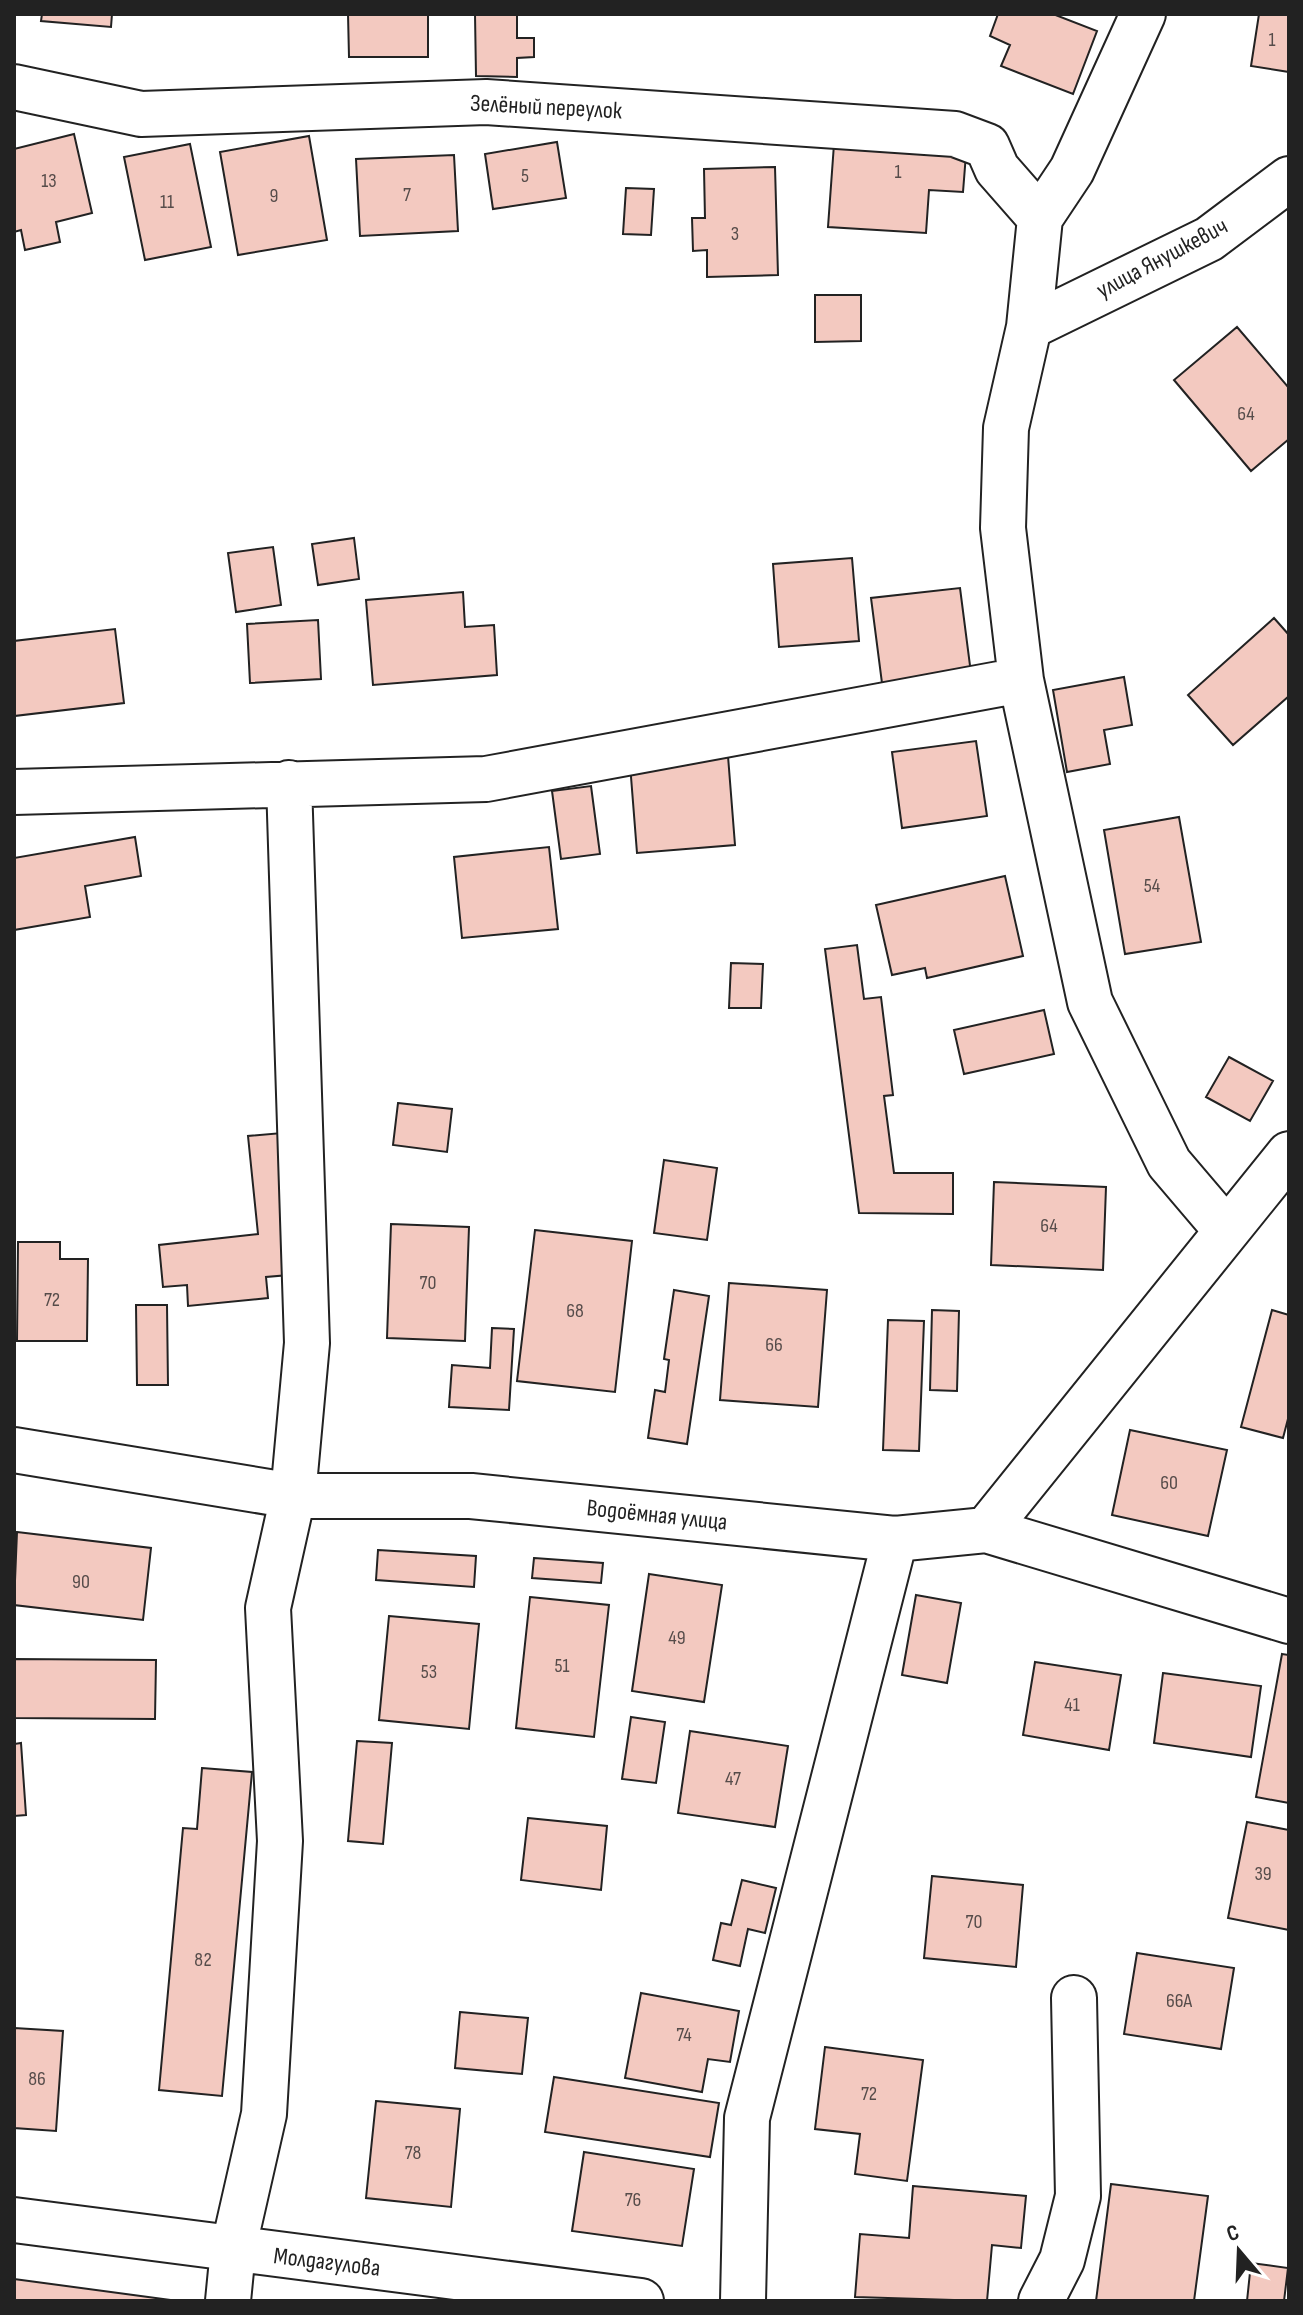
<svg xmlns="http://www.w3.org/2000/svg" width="1303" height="2315" viewBox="0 0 1303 2315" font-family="'Sofia Sans Condensed',sans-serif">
<rect width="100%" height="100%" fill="#fff"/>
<path fill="#f3c9c0" stroke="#222" stroke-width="2" d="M 42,14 L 112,14 L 111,27 L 41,21 Z
M 348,14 L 428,14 L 428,57 L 349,57 Z
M 475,14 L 517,14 L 517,38 L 534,38 L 534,57 L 517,58 L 517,77 L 476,76 Z
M 998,14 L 1053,14 L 1097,31 L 1073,94 L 1001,66 L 1010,45 L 990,36 Z
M 1259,14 L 1289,14 L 1289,72 L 1251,66 Z
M 74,134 L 92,213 L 56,222 L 60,242 L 25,250 L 21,230 L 14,232 L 14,149 Z
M 309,136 L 327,240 L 238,255 L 220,152 Z
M 557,142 L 566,198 L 493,209 L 485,154 Z
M 190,144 L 211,247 L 145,260 L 124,157 Z
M 834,144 L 966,154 L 963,192 L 929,190 L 926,233 L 828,227 Z
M 454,155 L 458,231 L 360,236 L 356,159 Z
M 775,167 L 778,275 L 707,277 L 707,250 L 693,251 L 692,218 L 705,218 L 704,169 Z
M 626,188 L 654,189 L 651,235 L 623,234 Z
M 815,295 L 861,295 L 861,341 L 815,342 Z
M 1237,327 L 1289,388 L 1289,439 L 1251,471 L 1174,380 Z
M 354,538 L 359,579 L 318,585 L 312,544 Z
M 273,547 L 281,605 L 236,612 L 228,553 Z
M 852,558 L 859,641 L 779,647 L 773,564 Z
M 960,588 L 972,681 L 883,691 L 871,598 Z
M 463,592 L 465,627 L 494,625 L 497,675 L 373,685 L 366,600 Z
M 1274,618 L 1289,635 L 1289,696 L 1233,745 L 1188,695 Z
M 318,620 L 321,679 L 250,683 L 247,624 Z
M 115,629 L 124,703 L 14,716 L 14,641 Z
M 1124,677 L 1132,725 L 1104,730 L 1110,764 L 1067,772 L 1053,690 Z
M 976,741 L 987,816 L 902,828 L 892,752 Z
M 728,756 L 735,845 L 637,853 L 630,764 Z
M 591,786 L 600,854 L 561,859 L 552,791 Z
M 1179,817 L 1201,942 L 1125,954 L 1104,830 Z
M 135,837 L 141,876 L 85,886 L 90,917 L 14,930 L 14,858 Z
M 549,847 L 558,929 L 462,938 L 454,857 Z
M 1005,876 L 1023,956 L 927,978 L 925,968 L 892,975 L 876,905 Z
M 857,945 L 864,999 L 881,997 L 893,1095 L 884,1096 L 894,1173 L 953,1173 L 953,1214 L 859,1213 L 825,949 Z
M 731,963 L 763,964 L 761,1008 L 729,1008 Z
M 1044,1010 L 1054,1054 L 964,1074 L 954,1030 Z
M 1229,1057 L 1273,1081 L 1250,1121 L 1206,1097 Z
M 398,1103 L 452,1109 L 447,1152 L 393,1145 Z
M 282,1133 L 289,1275 L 266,1277 L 268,1298 L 188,1306 L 187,1285 L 163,1287 L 159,1245 L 258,1234 L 248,1136 Z
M 664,1160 L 717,1168 L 707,1240 L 654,1233 Z
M 994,1182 L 1106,1187 L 1103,1270 L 991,1265 Z
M 391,1224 L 469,1227 L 465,1341 L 387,1338 Z
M 535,1230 L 632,1241 L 615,1392 L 517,1381 Z
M 18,1242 L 60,1242 L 60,1259 L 88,1259 L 87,1341 L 17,1341 Z
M 729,1283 L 827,1290 L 818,1407 L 720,1400 Z
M 674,1290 L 709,1296 L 687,1444 L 648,1438 L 655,1390 L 665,1392 L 669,1360 L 664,1359 Z
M 136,1305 L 167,1305 L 168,1385 L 137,1385 Z
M 932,1310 L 959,1311 L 957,1391 L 930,1390 Z
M 1272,1310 L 1289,1315 L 1289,1415 L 1283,1438 L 1241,1427 Z
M 888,1320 L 924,1321 L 919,1451 L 883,1450 Z
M 492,1328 L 514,1329 L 509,1410 L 449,1407 L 452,1365 L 490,1368 Z
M 1130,1430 L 1227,1450 L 1208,1536 L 1112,1515 Z
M 17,1532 L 151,1548 L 143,1620 L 14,1605 Z
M 378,1550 L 476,1556 L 474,1587 L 376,1580 Z
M 534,1558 L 603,1563 L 601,1583 L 532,1578 Z
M 649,1574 L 722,1585 L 704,1702 L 632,1691 Z
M 916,1595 L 961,1603 L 947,1683 L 902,1675 Z
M 530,1597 L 609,1605 L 594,1737 L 516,1728 Z
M 389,1616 L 479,1624 L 469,1729 L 379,1720 Z
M 1282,1654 L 1289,1655 L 1289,1803 L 1256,1797 Z
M 14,1659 L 156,1660 L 155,1719 L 14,1718 Z
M 1035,1662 L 1121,1675 L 1109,1750 L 1023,1735 Z
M 1163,1673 L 1261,1686 L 1251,1757 L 1154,1743 Z
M 631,1717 L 665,1722 L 656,1783 L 622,1779 Z
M 690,1731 L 788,1746 L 775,1827 L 678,1813 Z
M 357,1741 L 392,1743 L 383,1844 L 348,1841 Z
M 21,1743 L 26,1815 L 14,1816 L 14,1744 Z
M 202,1768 L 252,1772 L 222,2096 L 159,2090 L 183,1828 L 197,1829 Z
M 528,1818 L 607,1826 L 601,1890 L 521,1880 Z
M 1247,1822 L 1289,1830 L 1289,1930 L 1228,1918 Z
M 932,1876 L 1023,1885 L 1016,1967 L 924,1958 Z
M 742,1880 L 776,1888 L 765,1933 L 748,1929 L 740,1966 L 713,1960 L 721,1923 L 731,1925 Z
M 1137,1953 L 1234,1968 L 1221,2049 L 1124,2034 Z
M 641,1993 L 739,2011 L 730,2062 L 708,2059 L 702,2092 L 625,2078 Z
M 460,2012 L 528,2018 L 522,2074 L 455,2068 Z
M 14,2028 L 63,2031 L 56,2131 L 14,2128 Z
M 825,2047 L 923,2060 L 907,2181 L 855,2174 L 860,2134 L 815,2129 Z
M 554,2077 L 719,2103 L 710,2157 L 545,2132 Z
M 376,2101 L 460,2109 L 451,2207 L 366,2198 Z
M 584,2152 L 694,2169 L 682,2246 L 572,2231 Z
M 1111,2184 L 1208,2196 L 1194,2301 L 1096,2301 Z
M 913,2186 L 1026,2196 L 1021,2248 L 992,2245 L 987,2301 L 855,2297 L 860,2234 L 909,2238 Z
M 1251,2263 L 1288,2268 L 1284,2301 L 1247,2301 Z
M 14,2279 L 178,2301 L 14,2301 Z"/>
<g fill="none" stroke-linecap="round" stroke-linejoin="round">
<defs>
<path id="minor" d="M 1143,14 L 1072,170 L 1040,218 L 1029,327 L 1006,428 L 1003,528 L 1021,680 L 1090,1002 L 1169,1163 L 1226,1230
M 14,87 L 141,114 L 486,102 L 955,134 L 987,146 L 997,169 L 1040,218
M 1029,327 L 1209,239 L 1289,179
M 14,792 L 486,779 L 1021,680
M 14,1450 L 293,1496 L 471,1496 L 895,1539 L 986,1530 L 1289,1621
M 986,1530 L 1289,1154
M 14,2220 L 641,2301
M 228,2301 L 233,2250 L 264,2114 L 280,1841 L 268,1608 L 293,1496 L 307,1343 L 289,783
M 743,2301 L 747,2118 L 895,1539
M 1041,2301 L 1062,2260 L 1078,2196 L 1074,1998"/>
</defs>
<use href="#minor" stroke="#222" stroke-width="48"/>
<use href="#minor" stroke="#fff" stroke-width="44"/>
</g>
<g text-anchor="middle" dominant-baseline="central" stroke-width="6" stroke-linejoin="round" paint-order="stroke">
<g font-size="20" fill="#564c4a">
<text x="1272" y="40">1</text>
<text x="898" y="172">1</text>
<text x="525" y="176">5</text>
<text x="49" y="181">13</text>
<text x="407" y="195">7</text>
<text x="274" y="196">9</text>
<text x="167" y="202">11</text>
<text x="735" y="234">3</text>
<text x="1246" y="414">64</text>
<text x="1152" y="886">54</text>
<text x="1049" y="1226">64</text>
<text x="428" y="1283">70</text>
<text x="52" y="1300">72</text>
<text x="575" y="1311">68</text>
<text x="774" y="1345">66</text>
<text x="1169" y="1483">60</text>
<text x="81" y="1582">90</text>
<text x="677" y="1638">49</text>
<text x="562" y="1666">51</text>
<text x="429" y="1672">53</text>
<text x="1072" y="1705">41</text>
<text x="733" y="1779">47</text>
<text x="1263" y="1874">39</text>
<text x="974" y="1922">70</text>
<text x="203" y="1960">82</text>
<text x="1179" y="2001">66А</text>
<text x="684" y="2035">74</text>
<text x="37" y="2079">86</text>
<text x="869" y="2094">72</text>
<text x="413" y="2153">78</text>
<text x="633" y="2200">76</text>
</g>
<g font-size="24" fill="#222" stroke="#fff">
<text transform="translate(546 107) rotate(3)">Зелёный переулок</text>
<text transform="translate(1162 258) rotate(-28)">улица Янушкевич</text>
<text transform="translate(657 1515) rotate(6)">Водоёмная улица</text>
<text transform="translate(327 2262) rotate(7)">Молдагулова</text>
</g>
</g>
<rect width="1303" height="2315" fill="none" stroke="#222222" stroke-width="32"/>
<g transform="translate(1239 2251) rotate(341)" stroke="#ffffff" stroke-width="6" paint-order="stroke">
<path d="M0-6L14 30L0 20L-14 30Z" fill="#222222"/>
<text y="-12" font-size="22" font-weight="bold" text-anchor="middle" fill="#222222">С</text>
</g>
</svg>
